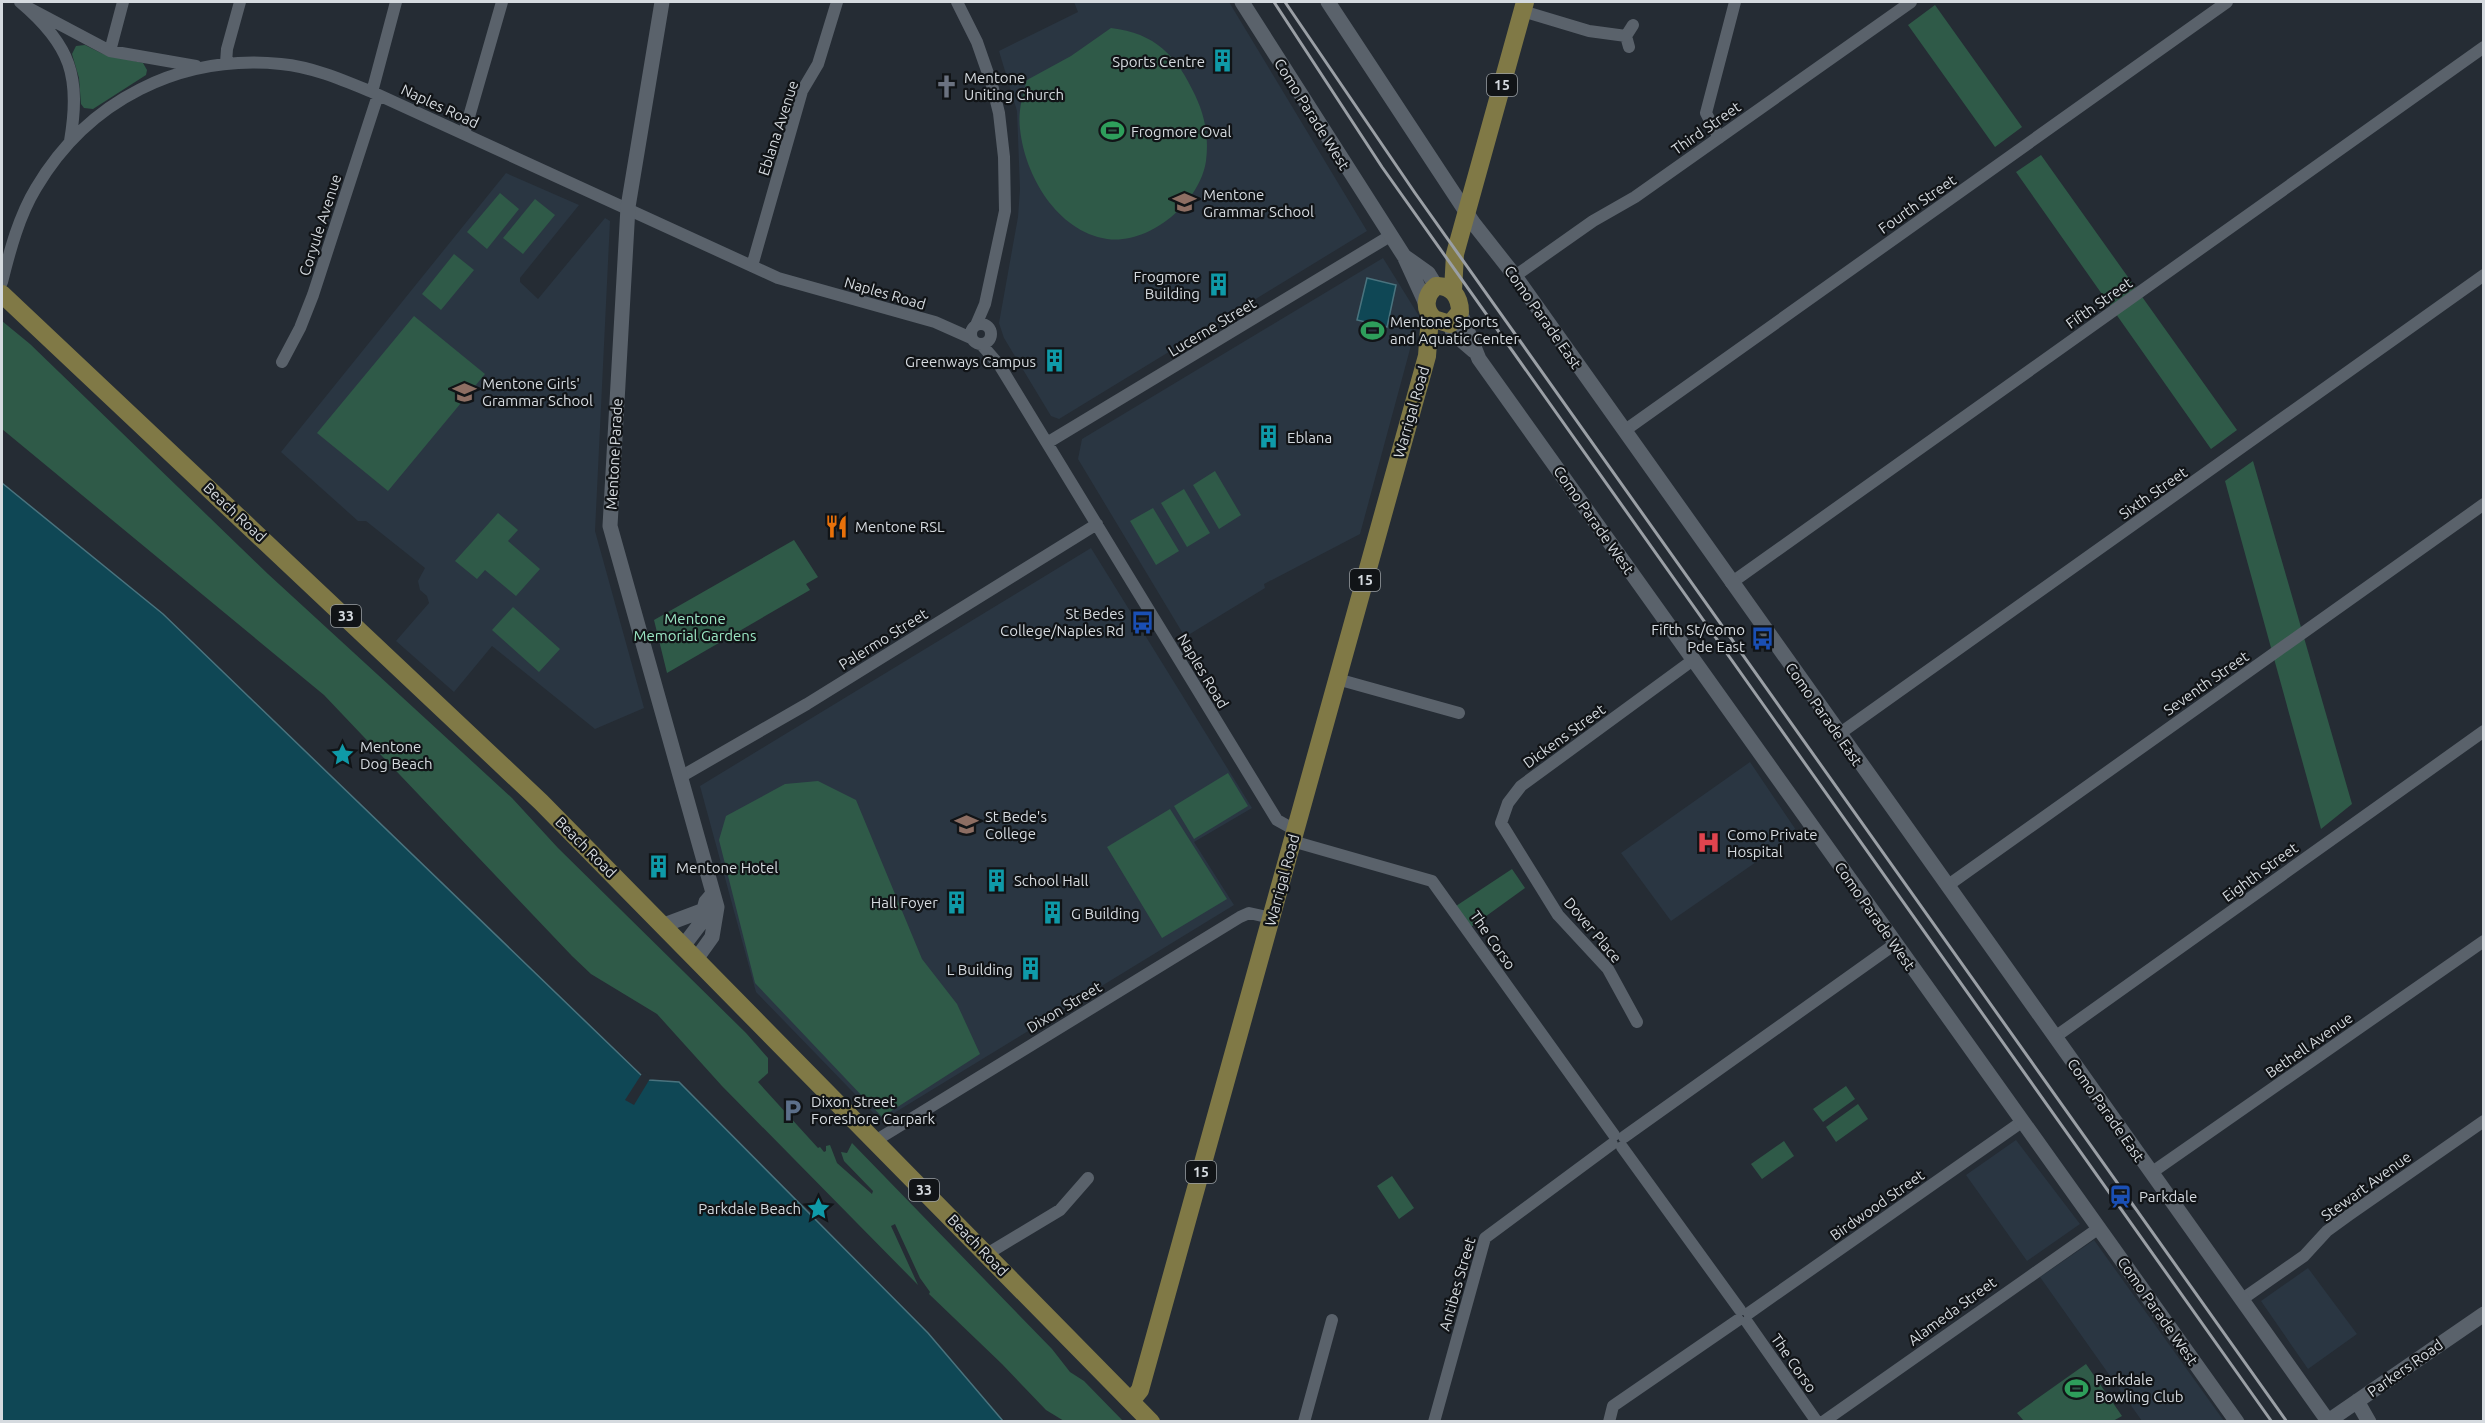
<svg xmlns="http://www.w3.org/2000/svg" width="2485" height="1423" viewBox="0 0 2485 1423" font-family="Ubuntu,sans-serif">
<rect width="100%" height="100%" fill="#252c34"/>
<path fill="#2a3642" d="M 1074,2 L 1229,2 L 1367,231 L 1059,419 L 1051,416 L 1004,338 L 999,323 L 1018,217 L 1020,189 L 1017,111 L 999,51 L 1078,12 Z
M 506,173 L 579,205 L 520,278 L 520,282 L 538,299 L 605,218 L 610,221 L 595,531 L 644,708 L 595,729 L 492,646 L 454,692 L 396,641 L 429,603 L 427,596 L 420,590 L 418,581 L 425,568 L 366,521 L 358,521 L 281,452 Z
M 1383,258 L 1419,316 L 1360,534 L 1264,584 L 1265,588 L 1185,637 L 1078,459 L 1082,439 Z
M 1091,548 L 1252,808 L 1194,842 L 1234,905 L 881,1121 L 756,992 L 700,786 Z
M 1750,762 L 1798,833 L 1671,921 L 1621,853 Z
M 2016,1140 L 2080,1224 L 2027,1261 L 1966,1175 Z
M 2094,1240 L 2224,1421 L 2142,1421 L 2040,1277 Z
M 2308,1268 L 2357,1334 L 2308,1369 L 2261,1301 Z"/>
<path fill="#2f5a48" d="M 1935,5 L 2022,127 L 1995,147 L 1908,25 Z
M 1111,28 C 1155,33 1177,56 1195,95 C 1205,116 1209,137 1206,161 C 1200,202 1150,245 1107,239 C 1057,231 1025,176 1020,129 C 1018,112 1022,96 1027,80 L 1071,56 Z
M 85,45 L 103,54 L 143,63 L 147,70 L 146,75 L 93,109 L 84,108 L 81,104 L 79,78 L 72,54 L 76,46 Z
M 2041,155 L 2237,430 L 2211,449 L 2016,172 Z
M 500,193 L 519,209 L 487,249 L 467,232 Z
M 535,199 L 555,215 L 523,254 L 503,238 Z
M 454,254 L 474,270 L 441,310 L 422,294 Z
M 414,316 L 485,374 L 388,491 L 317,433 Z
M 2,321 L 30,344 L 268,574 L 512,798 L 558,848 L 746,1033 L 768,1058 L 768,1073 L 758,1082 L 818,1148 L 820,1147 L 824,1152 L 826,1151 L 826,1146 L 830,1145 L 837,1163 L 872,1194 L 873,1191 L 844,1161 L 841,1152 L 847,1153 L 852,1143 L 1052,1349 L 1070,1372 L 1084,1381 L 1123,1421 L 1064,1421 L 1046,1410 L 1002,1364 L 929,1294 L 930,1292 L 920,1278 L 895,1224 L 891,1226 L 918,1285 L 722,1086 L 657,1014 L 591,974 L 572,956 L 324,695 L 2,429 Z
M 2253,461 L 2352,804 L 2321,829 L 2225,481 Z
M 1215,471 L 1241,515 L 1219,529 L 1193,485 Z
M 1184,489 L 1210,533 L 1187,547 L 1161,503 Z
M 1153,508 L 1179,551 L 1156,565 L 1130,521 Z
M 498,513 L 518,530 L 508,541 L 540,569 L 516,596 L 485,570 L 477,579 L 455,561 Z
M 794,540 L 818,577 L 806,584 L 810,590 L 667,673 L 654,620 Z
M 513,607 L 560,649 L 539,672 L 492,630 Z
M 1228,773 L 1248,806 L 1194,839 L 1174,806 Z
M 818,781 L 856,800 L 922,959 L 957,1004 L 980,1054 L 882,1117 L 755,983 L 719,840 L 726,816 L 785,784 Z
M 1170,809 L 1227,899 L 1162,938 L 1107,847 Z
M 1512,869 L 1525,888 L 1471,927 L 1456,906 Z
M 1846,1086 L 1855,1099 L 1823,1122 L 1813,1109 Z
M 1858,1104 L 1868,1119 L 1836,1142 L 1826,1127 Z
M 1784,1141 L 1794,1156 L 1762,1179 L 1751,1164 Z
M 1392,1176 L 1414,1208 L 1399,1219 L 1377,1186 Z
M 2086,1364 L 2122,1416 L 2113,1421 L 2024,1421 L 2017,1413 Z"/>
<path fill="#0f4755" stroke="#4a737e" stroke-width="1.5" d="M 1367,278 L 1396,285 L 1387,327 L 1357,320 Z
M 2,483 L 163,614 L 641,1075 L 649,1080 L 679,1082 L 928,1333 L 1003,1421 L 2,1421 Z"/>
<path fill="#252c34" d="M 643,1072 L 651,1077 L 634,1105 L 625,1100 Z"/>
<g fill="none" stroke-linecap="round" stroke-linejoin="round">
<path stroke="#5a626b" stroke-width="12" d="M 20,2 C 71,45 81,77 70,141
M 957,2 L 977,42 L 992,85 L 999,113 L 1004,157 L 1005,211 L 985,304 L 976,325
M 27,7 L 110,51 L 196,66
M 1522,11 L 1589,31 L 1626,36
M 1629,47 L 1626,36 L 1633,25
M 110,51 L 123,2
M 226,63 L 227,49 L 240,2
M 372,92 L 396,2
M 464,134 L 502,2
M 1719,138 L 1706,113 L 1735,2
M 752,266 L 802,91 L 818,64 L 837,2
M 1515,276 L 1593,221 L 1635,197 L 1911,2
M 2,282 C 10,250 19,216 36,188 C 88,100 180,54 281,64 C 313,67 343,80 372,92 L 778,278 L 935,322 L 971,338
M971 334a10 10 0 1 1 20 0a10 10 0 1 1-20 0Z
M 981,344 L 1000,366 L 1277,820 L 1295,830
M 282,362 L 300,328 L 313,295 L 378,95
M 1624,431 L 2227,2
M 1047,443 L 1390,236
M 1731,583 L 2484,47
M 1337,679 L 1459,713
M 1839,734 L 2484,275
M 682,776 L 807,704 L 1097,524
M 1292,841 L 1432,881 L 1614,1135
M 1947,886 L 2484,504
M 1637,1022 L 1608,969 L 1558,915 L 1501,823 L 1508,803 L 1521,786 L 1693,660
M 2055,1037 L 2484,731
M 1624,1137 L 1895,944
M 875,1141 L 1240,917 L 1249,913 L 1271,918
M 1622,1147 L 1740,1310
M 2151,1173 L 2484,941
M 987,1254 L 1060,1210 L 1088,1178
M 2241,1300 L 2304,1256 L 2327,1231 L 2349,1215 L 2484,1121
M 1749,1313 L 2023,1121
M 1747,1322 L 1817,1422
M 1304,1422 L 1332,1320
M 1434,1422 L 1485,1238 L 1612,1144
M 1609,1422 L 1613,1406 L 1738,1320
M 1823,1422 L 2099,1228"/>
<path stroke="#5a626b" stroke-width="15" d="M 662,2 L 628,207 L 610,526 L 717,907 L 712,937 L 697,958
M 1242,2 L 1404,256 L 1426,304
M 1328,2 L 1474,224 L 1515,276 L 2328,1421
M 1404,256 L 1428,273 L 1436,286
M 1460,312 L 1479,359 L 2237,1422
M 1450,324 L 1453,333 L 1474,351
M 664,925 L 704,910
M 684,945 L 700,924 L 706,902 L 712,895
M 2357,1401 L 2369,1422
M 2327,1422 L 2484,1314"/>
<path stroke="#807946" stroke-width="18" d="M 1436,286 C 1452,285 1460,297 1460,312 L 1450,324 L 1434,319 C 1423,309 1425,295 1436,286 Z
M 1453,291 L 1455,254 L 1525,2
M 2,294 L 541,802 L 1151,1422
M 1131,1401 L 1140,1390 L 1427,356 L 1430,316"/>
<path stroke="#9a9fa5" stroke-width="3" d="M 1274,2 L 1382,167 L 2272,1422
M 1285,2 L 1415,193 L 2287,1422"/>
</g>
<defs>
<symbol id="building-bare" viewBox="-9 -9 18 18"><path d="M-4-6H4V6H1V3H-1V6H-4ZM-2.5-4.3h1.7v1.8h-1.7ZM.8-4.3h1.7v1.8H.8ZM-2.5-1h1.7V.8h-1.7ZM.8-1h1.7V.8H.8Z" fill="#0f9aa8" stroke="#111417" stroke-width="2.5" paint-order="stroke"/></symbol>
<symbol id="church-bare" viewBox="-9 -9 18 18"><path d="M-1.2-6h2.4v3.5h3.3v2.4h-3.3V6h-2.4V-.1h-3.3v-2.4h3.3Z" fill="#6b7280" stroke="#111417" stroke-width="2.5" paint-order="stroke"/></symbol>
<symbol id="stadium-bare" viewBox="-9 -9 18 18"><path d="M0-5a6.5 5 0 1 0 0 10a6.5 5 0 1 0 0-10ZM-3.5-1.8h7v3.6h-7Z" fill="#2e9e5b" stroke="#111417" stroke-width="2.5" paint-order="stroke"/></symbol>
<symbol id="school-bare" viewBox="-9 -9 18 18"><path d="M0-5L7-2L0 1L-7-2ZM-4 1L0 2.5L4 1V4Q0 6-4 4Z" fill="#8d6e63" stroke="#111417" stroke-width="2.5" paint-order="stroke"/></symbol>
<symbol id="restaurant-bare" viewBox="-9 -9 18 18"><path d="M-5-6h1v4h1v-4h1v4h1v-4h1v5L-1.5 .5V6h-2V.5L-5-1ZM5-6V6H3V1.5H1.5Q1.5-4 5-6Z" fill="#e8710a" stroke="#111417" stroke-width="2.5" paint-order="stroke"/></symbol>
<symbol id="bus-bare" viewBox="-9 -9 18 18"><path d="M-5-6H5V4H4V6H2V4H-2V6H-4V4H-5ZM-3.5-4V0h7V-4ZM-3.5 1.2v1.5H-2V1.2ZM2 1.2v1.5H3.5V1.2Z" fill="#1a4fb4" stroke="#111417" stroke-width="2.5" paint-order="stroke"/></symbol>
<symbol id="sight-bare" viewBox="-9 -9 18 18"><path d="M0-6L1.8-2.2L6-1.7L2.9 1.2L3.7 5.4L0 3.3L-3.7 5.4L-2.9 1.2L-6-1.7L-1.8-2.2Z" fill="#0f9aa8" stroke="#111417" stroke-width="2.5" paint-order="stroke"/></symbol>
<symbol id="hospital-bare" viewBox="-9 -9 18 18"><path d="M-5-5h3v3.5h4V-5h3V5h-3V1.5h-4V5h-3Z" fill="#e0444e" stroke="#111417" stroke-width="2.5" paint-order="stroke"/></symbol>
<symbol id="parking-bare" viewBox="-9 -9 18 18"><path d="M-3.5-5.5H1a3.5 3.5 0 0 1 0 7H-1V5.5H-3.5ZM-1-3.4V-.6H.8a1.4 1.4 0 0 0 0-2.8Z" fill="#5c6f8a" stroke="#111417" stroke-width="2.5" paint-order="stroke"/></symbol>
<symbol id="station-bare" viewBox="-9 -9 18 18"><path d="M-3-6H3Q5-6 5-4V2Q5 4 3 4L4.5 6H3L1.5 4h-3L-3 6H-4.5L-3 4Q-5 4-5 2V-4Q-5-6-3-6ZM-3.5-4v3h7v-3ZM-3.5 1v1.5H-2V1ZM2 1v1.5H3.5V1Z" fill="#1a4fb4" stroke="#111417" stroke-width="2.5" paint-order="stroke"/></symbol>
</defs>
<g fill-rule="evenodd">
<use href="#building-bare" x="1206" y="44" width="33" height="33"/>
<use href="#church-bare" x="930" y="70" width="33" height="33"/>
<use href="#stadium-bare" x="1096" y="114" width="33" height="33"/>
<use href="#school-bare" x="1168" y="186" width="33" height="33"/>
<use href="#building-bare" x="1202" y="268" width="33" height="33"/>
<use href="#stadium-bare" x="1356" y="314" width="33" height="33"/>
<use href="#building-bare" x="1038" y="344" width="33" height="33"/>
<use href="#school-bare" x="448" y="376" width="33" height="33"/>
<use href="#building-bare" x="1252" y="420" width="33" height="33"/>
<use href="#restaurant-bare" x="820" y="510" width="33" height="33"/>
<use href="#bus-bare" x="1126" y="606" width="33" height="33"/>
<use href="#bus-bare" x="1746" y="622" width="33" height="33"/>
<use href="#sight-bare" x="326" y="738" width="33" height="33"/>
<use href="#school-bare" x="950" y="808" width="33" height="33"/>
<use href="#hospital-bare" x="1692" y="826" width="33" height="33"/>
<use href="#building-bare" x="642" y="850" width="33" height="33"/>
<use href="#building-bare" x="980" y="864" width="33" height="33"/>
<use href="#building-bare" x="940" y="886" width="33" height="33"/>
<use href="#building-bare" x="1036" y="896" width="33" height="33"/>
<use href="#building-bare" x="1014" y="952" width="33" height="33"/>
<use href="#parking-bare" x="776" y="1094" width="33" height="33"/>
<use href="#station-bare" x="2104" y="1180" width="33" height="33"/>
<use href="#sight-bare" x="802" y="1192" width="33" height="33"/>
<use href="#stadium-bare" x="2060" y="1372" width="33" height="33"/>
</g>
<g text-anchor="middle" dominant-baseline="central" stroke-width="4.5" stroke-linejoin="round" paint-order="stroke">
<g fill="#111417" stroke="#9a9fa3" stroke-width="1.5">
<rect x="1487" y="74" width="30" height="22" rx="4.5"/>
<rect x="1350" y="569" width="30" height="22" rx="4.5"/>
<rect x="331" y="605" width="30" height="22" rx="4.5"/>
<rect x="1186" y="1161" width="30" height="22" rx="4.5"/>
<rect x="909" y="1179" width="30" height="22" rx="4.5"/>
</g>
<g font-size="14" font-weight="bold" fill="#d5dadf">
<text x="1502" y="85">15</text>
<text x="1365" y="580">15</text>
<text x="346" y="616">33</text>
<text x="1201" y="1172">15</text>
<text x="924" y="1190">33</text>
</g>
<g font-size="15" fill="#d5dadf" stroke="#111417" text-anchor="start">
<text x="1205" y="61" text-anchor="end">Sports Centre</text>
<text x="964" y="77">Mentone<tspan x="964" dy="17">Uniting Church</tspan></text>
<text x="1131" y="131">Frogmore Oval</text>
<text x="1203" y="194">Mentone<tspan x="1203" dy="17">Grammar School</tspan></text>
<text x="1200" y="276" text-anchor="end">Frogmore<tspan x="1200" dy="17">Building</tspan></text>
<text x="1390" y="321">Mentone Sports<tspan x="1390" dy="17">and Aquatic Center</tspan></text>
<text x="1036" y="361" text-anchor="end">Greenways Campus</text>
<text x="482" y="383">Mentone Girls'<tspan x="482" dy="17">Grammar School</tspan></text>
<text x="1287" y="437">Eblana</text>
<text x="855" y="526">Mentone RSL</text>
<text x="1124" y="613" text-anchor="end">St Bedes<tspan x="1124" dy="17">College/Naples Rd</tspan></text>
<text x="1745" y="629" text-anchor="end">Fifth St/Como<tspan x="1745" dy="17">Pde East</tspan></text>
<text x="360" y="746">Mentone<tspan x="360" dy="17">Dog Beach</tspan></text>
<text x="985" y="816">St Bede's<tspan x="985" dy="17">College</tspan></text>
<text x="1727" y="834">Como Private<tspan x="1727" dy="17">Hospital</tspan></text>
<text x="676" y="867">Mentone Hotel</text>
<text x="1014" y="880">School Hall</text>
<text x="938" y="902" text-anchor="end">Hall Foyer</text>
<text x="1071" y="913">G Building</text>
<text x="1013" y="969" text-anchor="end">L Building</text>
<text x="811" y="1101">Dixon Street<tspan x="811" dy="17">Foreshore Carpark</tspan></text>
<text x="2139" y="1196">Parkdale</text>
<text x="801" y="1208" text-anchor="end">Parkdale Beach</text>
<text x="2095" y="1379">Parkdale<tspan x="2095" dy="17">Bowling Club</tspan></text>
</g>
<g font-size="15" fill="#d5dadf" stroke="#111417">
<text transform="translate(440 106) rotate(25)">Naples Road</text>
<text transform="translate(1312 114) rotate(58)">Como Parade West</text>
<text transform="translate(778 128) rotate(-72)">Eblana Avenue</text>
<text transform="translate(1706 128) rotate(-35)">Third Street</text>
<text transform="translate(1917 204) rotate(-35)">Fourth Street</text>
<text transform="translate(320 225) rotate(-72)">Coryule Avenue</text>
<text transform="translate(885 293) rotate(16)">Naples Road</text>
<text transform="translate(2099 303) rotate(-35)">Fifth Street</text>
<text transform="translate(1543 317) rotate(55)">Como Parade East</text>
<text transform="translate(1212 327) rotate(-31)">Lucerne Street</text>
<text transform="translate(1411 412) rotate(-74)">Warrigal Road</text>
<text transform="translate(614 454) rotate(-87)">Mentone Parade</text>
<text transform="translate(2153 493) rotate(-35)">Sixth Street</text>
<text transform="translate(235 512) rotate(43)">Beach Road</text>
<text transform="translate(1594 520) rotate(55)">Como Parade West</text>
<text transform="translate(883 639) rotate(-32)">Palermo Street</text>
<text transform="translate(1203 671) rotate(59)">Naples Road</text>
<text transform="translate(2206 683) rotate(-35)">Seventh Street</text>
<text transform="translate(1824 714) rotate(55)">Como Parade East</text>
<text transform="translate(1564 736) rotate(-36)">Dickens Street</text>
<text transform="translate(586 847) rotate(45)">Beach Road</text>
<text transform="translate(2260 872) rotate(-36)">Eighth Street</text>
<text transform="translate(1282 880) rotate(-75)">Warrigal Road</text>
<text transform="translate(1875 916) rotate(55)">Como Parade West</text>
<text transform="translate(1593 930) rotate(50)">Dover Place</text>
<text transform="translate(1493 940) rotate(55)">The Corso</text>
<text transform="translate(1064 1007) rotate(-31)">Dixon Street</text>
<text transform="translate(2309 1045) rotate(-35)">Bethell Avenue</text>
<text transform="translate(2106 1110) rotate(55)">Como Parade East</text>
<text transform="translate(2366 1186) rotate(-36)">Stewart Avenue</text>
<text transform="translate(1877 1205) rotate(-35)">Birdwood Street</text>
<text transform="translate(978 1245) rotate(46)">Beach Road</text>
<text transform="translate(1457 1284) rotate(-74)">Antibes Street</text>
<text transform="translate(1952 1311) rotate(-36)">Alameda Street</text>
<text transform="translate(2158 1311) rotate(55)">Como Parade West</text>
<text transform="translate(1794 1363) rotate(55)">The Corso</text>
<text transform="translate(2405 1368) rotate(-35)">Parkers Road</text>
</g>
<g font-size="15" fill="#9be8c5" stroke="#111417">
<text x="695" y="618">Mentone<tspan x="695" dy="17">Memorial Gardens</tspan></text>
</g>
</g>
<rect width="2485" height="1423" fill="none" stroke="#d5dadf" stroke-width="6"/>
</svg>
